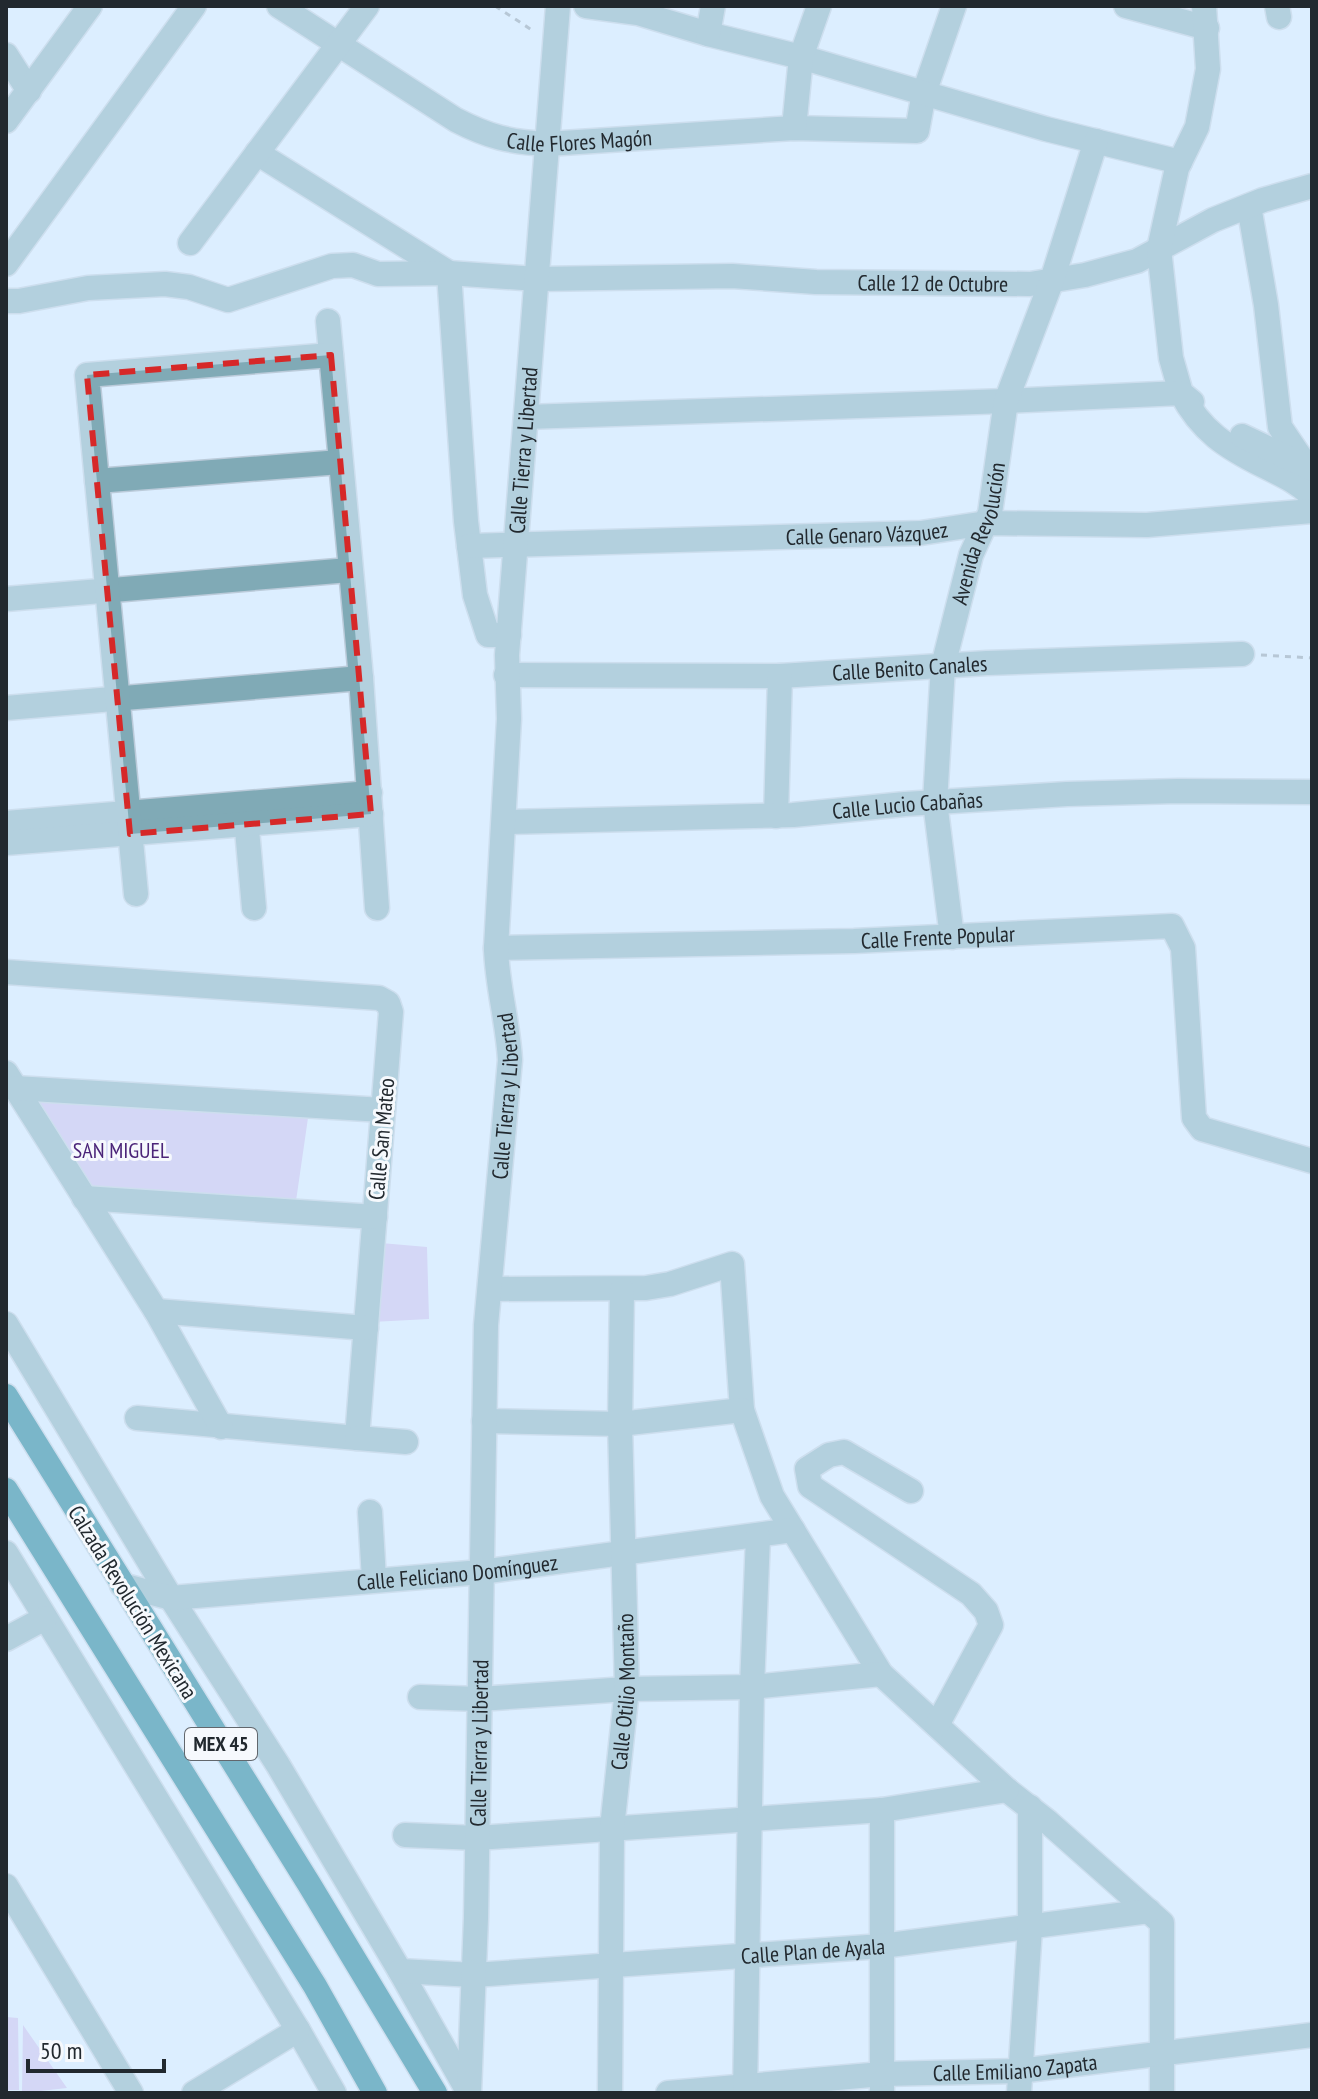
<svg xmlns="http://www.w3.org/2000/svg" width="1318" height="2099" viewBox="0 0 1318 2099" font-family="'PT Sans Narrow',sans-serif">
<rect width="100%" height="100%" fill="#dceeff"/>
<path fill="#cabaeb" d="M 39,1102 L 308,1118 L 296,1201 L 85,1191 Z
M 381,1243 L 427,1247 L 429,1319 L 372,1322 Z
M 6,2017 L 18,2018 L 19,2090 L 6,2090 Z
M 23,2025 L 67,2088 L 22,2093 Z"/>
<g fill="none" stroke-linecap="round" stroke-linejoin="round">
<defs>
<g id="minor">
<path id="s1" d="M 279,6 L 456,120 C 489,137 510,142 547,144 L 794,128 L 917,131 L 924,93 L 954,6"/>
<path d="M 586,6 L 638,13 L 708,34 L 801,57 L 1046,129 L 1180,162"/>
<path d="M 1126,6 L 1207,28"/>
<path d="M 1277,6 L 1279,17"/>
<path d="M 708,34 L 713,6"/>
<path d="M 6,55 L 29,91"/>
<path d="M 6,121 L 90,6"/>
<path d="M 794,128 L 801,57 L 819,6"/>
<path d="M 257,153 L 449,273 L 466,521 L 475,595 L 488,635 L 509,635"/>
<path d="M 1249,206 L 1266,305 L 1280,427 L 1307,467"/>
<path d="M 190,243 L 367,6"/>
<path d="M 6,264 L 194,6"/>
<path id="s2" d="M 6,301 L 19,301 L 88,288 L 165,284 L 189,287 L 228,300 L 332,266 L 353,265 L 378,274 L 449,273 L 537,279 L 732,276 L 816,282 L 1030,284 L 1085,275 L 1137,261 L 1213,220 L 1263,200 L 1312,186"/>
<path d="M 328,321 L 361,678 L 377,908"/>
<path d="M 1192,402 L 1181,393 L 1171,358 L 1159,249 L 1177,168 L 1197,127 L 1208,69 L 1204,6"/>
<path d="M 526,417 L 1006,401 L 1181,393 C 1201,431 1226,447 1264,466 C 1282,475 1298,482 1312,496"/>
<path d="M 1242,436 L 1312,469"/>
<path d="M 97,481 L 340,462"/>
<path id="s3" d="M 469,546 L 921,533 L 986,523 L 1147,525 L 1312,511"/>
<path d="M 6,599 L 349,570"/>
<path id="s4" d="M 506,675 L 780,676 L 987,663 L 1242,654"/>
<path d="M 6,708 L 361,678"/>
<path d="M 245,807 L 254,908"/>
<path d="M 776,816 L 780,676"/>
<path id="s5" d="M 504,822 L 793,815 L 905,804 L 1067,794 L 1178,791 L 1312,792"/>
<path d="M 6,823 L 370,793"/>
<path d="M 6,843 L 371,814"/>
<path d="M 136,894 L 87,375 L 331,355"/>
<path id="s6" d="M 952,937 L 935,802 L 943,666 L 971,555 L 990,513 L 1006,401 L 1052,280 L 1096,141"/>
<path id="s7" d="M 496,948 L 854,941 L 1172,926 L 1183,948 L 1194,1118 L 1202,1129 L 1312,1161"/>
<path d="M 6,972 L 379,998 L 388,1003 L 391,1012 L 357,1438 L 137,1418"/>
<path d="M 6,1073 L 156,1311 L 221,1427"/>
<path d="M 15,1088 L 383,1110"/>
<path d="M 84,1198 L 375,1217"/>
<path d="M 490,1289 L 646,1288 L 670,1284 L 732,1264 L 742,1410 L 772,1496 L 881,1674 L 1007,1790 L 1048,1822 L 1162,1923 L 1162,2093"/>
<path d="M 156,1311 L 366,1328"/>
<path d="M 6,1324 L 171,1598 L 278,1765 L 400,1971 L 469,2093"/>
<path d="M 484,1421 L 620,1424 L 742,1410"/>
<path d="M 357,1438 L 406,1442"/>
<path d="M 911,1491 L 844,1452 L 829,1455 L 807,1469 L 810,1486 L 971,1594 L 986,1611 L 991,1625 L 937,1725"/>
<path d="M 370,1512 L 374,1579"/>
<path d="M 6,1553 L 298,2030 L 334,2093"/>
<path id="s8" d="M 122,1585 L 171,1598 L 481,1572 L 793,1530"/>
<path d="M 6,1639 L 45,1618"/>
<path d="M 420,1697 L 479,1699 L 627,1689 L 752,1687 L 881,1674"/>
<path d="M 882,1810 L 882,2093"/>
<path d="M 405,1835 L 477,1838 L 882,1810 L 1007,1790"/>
<path d="M 6,1886 L 131,2093"/>
<path id="s9" d="M 400,1971 L 474,1975 L 882,1946 L 1149,1911"/>
<path d="M 194,2093 L 298,2030"/>
<path id="s10" d="M 469,2093 L 476,1918 L 486,1325 L 510,1060 C 508,1022 497,986 496,948 L 509,719 L 507,655 L 558,6"/>
<path id="s11" d="M 610,2093 L 612,1828 L 627,1689 L 620,1424 L 622,1290"/>
<path id="s12" d="M 668,2093 L 882,2074 L 1019,2071 L 1312,2035"/>
<path d="M 745,2093 L 752,1687 L 758,1537"/>
<path d="M 1019,2093 L 1030,1928 L 1030,1807"/>
</g>
<path id="major" d="M 6,1396 L 309,1884 L 435,2093
M 6,1490 L 315,1986 L 375,2093"/>
</defs>
<use href="#minor" stroke="#bbcbda" stroke-width="27"/>
<use href="#major" stroke="#bbcbda" stroke-width="27"/>
<path stroke="#8a98a4" stroke-width="3" stroke-dasharray="6 6" stroke-linecap="butt" d="M 495,6 L 535,32
M 1261,655 L 1312,658"/>
<use href="#minor" stroke="#80aab6" stroke-width="24"/>
<use href="#major" stroke="#037188" stroke-width="24"/>
</g>
<path d="M0 0H1318V2099H0ZM 331,355 L 371,814 L 130,834 L 87,375 Z" fill="#dceeff" fill-opacity=".55" fill-rule="evenodd"/>
<path fill="none" stroke="#d62828" stroke-width="6" stroke-dasharray="16 10" stroke-linejoin="round" d="M 331,355 L 371,814 L 130,834 L 87,375 Z"/>
<g text-anchor="middle" dominant-baseline="central" stroke-width="6" stroke-linejoin="round" paint-order="stroke">
<rect fill="#f6f9fd" stroke="#62676d" stroke-width="2" x="185" y="1728" width="72" height="32" rx="6"/>
<g font-size="20" font-weight="bold" fill="#22292f">
<text x="221" y="1744">MEX 45</text>
</g>
<g font-size="22" fill="#22292f" stroke="#f6f9fd">
<text stroke="none"><textPath href="#s1" startOffset="338">Calle Flores Magón</textPath></text>
<text stroke="none"><textPath href="#s2" startOffset="938">Calle 12 de Octubre</textPath></text>
<text stroke="none"><textPath href="#s10" startOffset="1646">Calle Tierra y Libertad</textPath></text>
<text stroke="none"><textPath href="#s3" startOffset="398">Calle Genaro Vázquez</textPath></text>
<text stroke="none"><textPath href="#s6" startOffset="410">Avenida Revolución</textPath></text>
<text stroke="none"><textPath href="#s4" startOffset="404">Calle Benito Canales</textPath></text>
<text stroke="none"><textPath href="#s5" startOffset="404">Calle Lucio Cabañas</textPath></text>
<text stroke="none"><textPath href="#s7" startOffset="442">Calle Frente Popular</textPath></text>
<text stroke="none"><textPath href="#s10" startOffset="998">Calle Tierra y Libertad</textPath></text>
<text transform="translate(381 1139) rotate(-85)">Calle San Mateo</text>
<text stroke="none"><textPath href="#s8" startOffset="338">Calle Feliciano Domínguez</textPath></text>
<text transform="translate(133 1602) rotate(58)">Calzada Revolución Mexicana</text>
<text stroke="none"><textPath href="#s11" startOffset="402">Calle Otilio Montaño</textPath></text>
<text stroke="none"><textPath href="#s10" startOffset="350">Calle Tierra y Libertad</textPath></text>
<text stroke="none"><textPath href="#s9" startOffset="414">Calle Plan de Ayala</textPath></text>
<text stroke="none"><textPath href="#s12" startOffset="348">Calle Emiliano Zapata</textPath></text>
</g>
<g font-size="22" fill="#4b2579" stroke="#f6f9fd">
<text x="121" y="1150">SAN MIGUEL</text>
</g>
</g>
<rect width="1318" height="2099" fill="none" stroke="#22292f" stroke-width="16"/>
<path d="M28 2059v12h136v-12" fill="none" stroke="#22292f" stroke-width="4"/>
<text x="40" y="2059" font-size="24" fill="#22292f" stroke="#f6f9fd" stroke-width="6" paint-order="stroke">50 m</text>
</svg>
